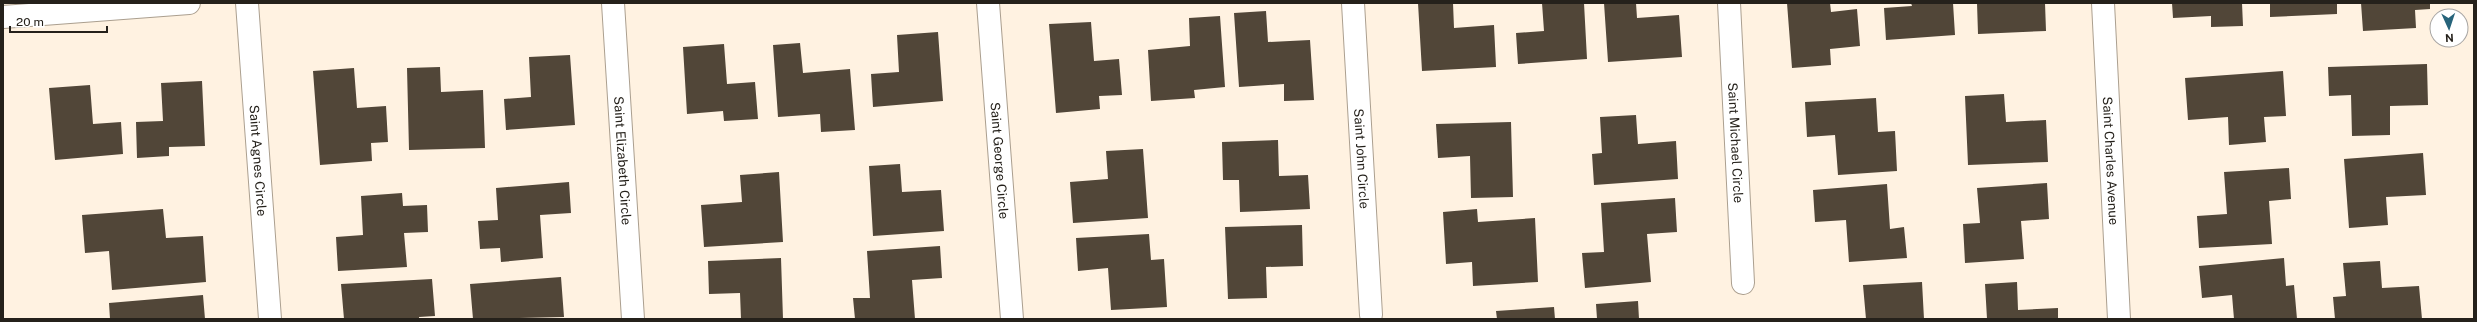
<svg xmlns="http://www.w3.org/2000/svg" width="2477" height="322" viewBox="0 0 2477 322" font-family="'Public Sans',sans-serif">
<rect width="100%" height="100%" fill="#fff2e1"/>
<path fill="#514638" d="M 1418,3 L 1453,3 L 1454,28 L 1494,25 L 1496,67 L 1422,71 Z
M 1542,3 L 1584,3 L 1587,59 L 1518,64 L 1516,33 L 1544,31 Z
M 1604,3 L 1636,3 L 1637,18 L 1679,15 L 1682,57 L 1608,62 Z
M 1787,3 L 1830,3 L 1831,12 L 1857,9 L 1860,46 L 1830,49 L 1831,65 L 1792,68 Z
M 1911,3 L 1953,3 L 1955,35 L 1886,40 L 1884,8 L 1912,6 Z
M 1977,3 L 2045,3 L 2046,31 L 1978,34 Z
M 2172,3 L 2242,3 L 2243,26 L 2211,27 L 2211,16 L 2173,18 Z
M 2270,3 L 2337,3 L 2337,14 L 2270,17 Z
M 2361,3 L 2430,3 L 2430,9 L 2415,10 L 2416,28 L 2363,31 Z
M 1266,11 L 1268,42 L 1310,40 L 1314,100 L 1284,101 L 1284,84 L 1239,87 L 1234,13 Z
M 1220,16 L 1225,87 L 1194,90 L 1195,98 L 1151,101 L 1148,50 L 1190,46 L 1189,18 Z
M 1091,22 L 1094,61 L 1119,59 L 1122,95 L 1099,96 L 1100,109 L 1056,113 L 1049,24 Z
M 938,32 L 943,101 L 873,107 L 871,74 L 899,72 L 897,35 Z
M 800,43 L 803,73 L 850,69 L 855,130 L 821,132 L 820,114 L 778,117 L 773,45 Z
M 724,44 L 727,84 L 755,82 L 758,119 L 724,121 L 723,111 L 687,114 L 683,47 Z
M 570,55 L 575,125 L 506,130 L 504,99 L 531,97 L 529,57 Z
M 2427,64 L 2428,105 L 2390,106 L 2390,135 L 2352,136 L 2351,95 L 2329,96 L 2328,67 Z
M 440,67 L 441,92 L 483,90 L 485,148 L 409,150 L 407,68 Z
M 354,68 L 357,108 L 386,106 L 388,142 L 371,143 L 372,161 L 320,165 L 313,71 Z
M 2283,71 L 2286,116 L 2264,117 L 2266,142 L 2229,145 L 2228,117 L 2188,120 L 2185,78 Z
M 202,81 L 205,146 L 169,147 L 169,156 L 137,158 L 136,122 L 163,121 L 161,83 Z
M 90,85 L 93,124 L 121,122 L 123,154 L 55,160 L 49,88 Z
M 2004,94 L 2006,122 L 2046,120 L 2048,162 L 1968,165 L 1965,96 Z
M 1876,98 L 1878,132 L 1895,131 L 1897,171 L 1838,175 L 1835,135 L 1807,137 L 1805,102 Z
M 1636,115 L 1638,144 L 1676,141 L 1678,179 L 1594,185 L 1592,154 L 1602,153 L 1600,117 Z
M 1511,122 L 1513,197 L 1471,198 L 1470,156 L 1438,158 L 1436,124 Z
M 1278,140 L 1279,176 L 1308,175 L 1310,209 L 1240,212 L 1239,180 L 1223,180 L 1222,142 Z
M 1143,149 L 1148,218 L 1073,223 L 1070,182 L 1108,179 L 1106,151 Z
M 2423,153 L 2426,195 L 2386,197 L 2388,225 L 2349,228 L 2344,159 Z
M 900,164 L 902,192 L 941,190 L 944,231 L 873,236 L 869,166 Z
M 2289,168 L 2291,199 L 2269,201 L 2272,244 L 2199,248 L 2197,216 L 2227,214 L 2224,172 Z
M 779,172 L 783,242 L 704,247 L 701,205 L 742,202 L 740,175 Z
M 569,182 L 571,213 L 540,215 L 543,258 L 501,262 L 500,248 L 480,249 L 478,221 L 498,220 L 496,188 Z
M 2047,183 L 2049,219 L 2021,221 L 2024,259 L 1965,263 L 1963,224 L 1980,223 L 1977,188 Z
M 1887,184 L 1890,229 L 1904,227 L 1907,258 L 1849,262 L 1846,220 L 1815,222 L 1813,190 Z
M 402,193 L 403,206 L 427,205 L 428,232 L 404,233 L 407,267 L 338,271 L 336,237 L 363,235 L 361,196 Z
M 1675,198 L 1677,232 L 1647,234 L 1651,282 L 1585,288 L 1582,253 L 1604,252 L 1601,203 Z
M 163,209 L 166,238 L 203,236 L 206,282 L 112,290 L 109,251 L 85,253 L 82,215 Z
M 1477,209 L 1478,222 L 1535,218 L 1538,282 L 1473,286 L 1472,262 L 1446,264 L 1443,212 Z
M 1302,225 L 1303,266 L 1266,267 L 1267,298 L 1228,299 L 1225,227 Z
M 1149,234 L 1151,260 L 1164,259 L 1167,307 L 1111,310 L 1108,268 L 1078,271 L 1076,238 Z
M 940,246 L 942,278 L 912,280 L 915,319 L 855,319 L 853,298 L 870,298 L 867,251 Z
M 781,258 L 783,319 L 741,319 L 740,293 L 709,294 L 708,261 Z
M 2284,258 L 2286,286 L 2294,285 L 2297,319 L 2234,319 L 2232,295 L 2202,298 L 2199,266 Z
M 2380,261 L 2382,288 L 2419,286 L 2422,319 L 2335,319 L 2333,297 L 2346,296 L 2343,263 Z
M 561,277 L 564,317 L 473,319 L 470,284 Z
M 432,279 L 435,316 L 419,317 L 419,319 L 344,319 L 341,284 Z
M 1922,282 L 1924,319 L 1866,319 L 1863,285 Z
M 2017,282 L 2018,310 L 2058,308 L 2058,319 L 1987,319 L 1985,284 Z
M 203,295 L 205,319 L 110,319 L 109,303 Z
M 1638,301 L 1639,319 L 1597,319 L 1596,304 Z
M 1554,307 L 1555,319 L 1497,319 L 1496,311 Z"/>
<g fill="none" stroke-linecap="round" stroke-linejoin="round">
<defs>
<g id="minor">
<path id="s1" d="M 247,3 L 270,319"/>
<path id="s2" d="M 613,3 L 633,319"/>
<path id="s3" d="M 988,3 L 1012,319"/>
<path id="s4" d="M 1353,3 L 1371,315"/>
<path id="s5" d="M 1729,3 L 1743,283"/>
<path id="s6" d="M 2103,3 L 2119,319"/>
<path d="M 3,17 L 189,3"/>
</g>
</defs>
<use href="#minor" stroke="#ab9f8f" stroke-width="24"/>
<use href="#minor" stroke="#fff" stroke-width="22"/>
</g>
<g text-anchor="middle" dominant-baseline="central" stroke-width="4" stroke-linejoin="round" paint-order="stroke">
<g font-size="13" fill="#25211b" stroke="#fff">
<text stroke="none"><textPath href="#s5" startOffset="140">Saint Michael Circle</textPath></text>
<text stroke="none"><textPath href="#s4" startOffset="156">Saint John Circle</textPath></text>
<text stroke="none"><textPath href="#s1" startOffset="158">Saint Agnes Circle</textPath></text>
<text stroke="none"><textPath href="#s2" startOffset="158">Saint Elizabeth Circle</textPath></text>
<text stroke="none"><textPath href="#s3" startOffset="158">Saint George Circle</textPath></text>
<text stroke="none"><textPath href="#s6" startOffset="158">Saint Charles Avenue</textPath></text>
</g>
</g>
<rect width="2477" height="322" fill="none" stroke="#25211b" stroke-width="8"/>
<g transform="translate(2449 28) rotate(177)"><circle r="19" fill="#ffffff" stroke="#a8a6a4"/>
<path d="M0-3L7 15L0 10L-7 15Z" fill="#27647b"/>
<text y="-6" font-size="11" font-weight="bold" text-anchor="middle" fill="#25211b">N</text>
</g>
<path d="M10 26v6h97v-6" fill="none" stroke="#25211b" stroke-width="2"/>
<text x="16" y="26" font-size="12" fill="#25211b" stroke="#ffffff" stroke-width="3" paint-order="stroke">20 m</text>
</svg>
